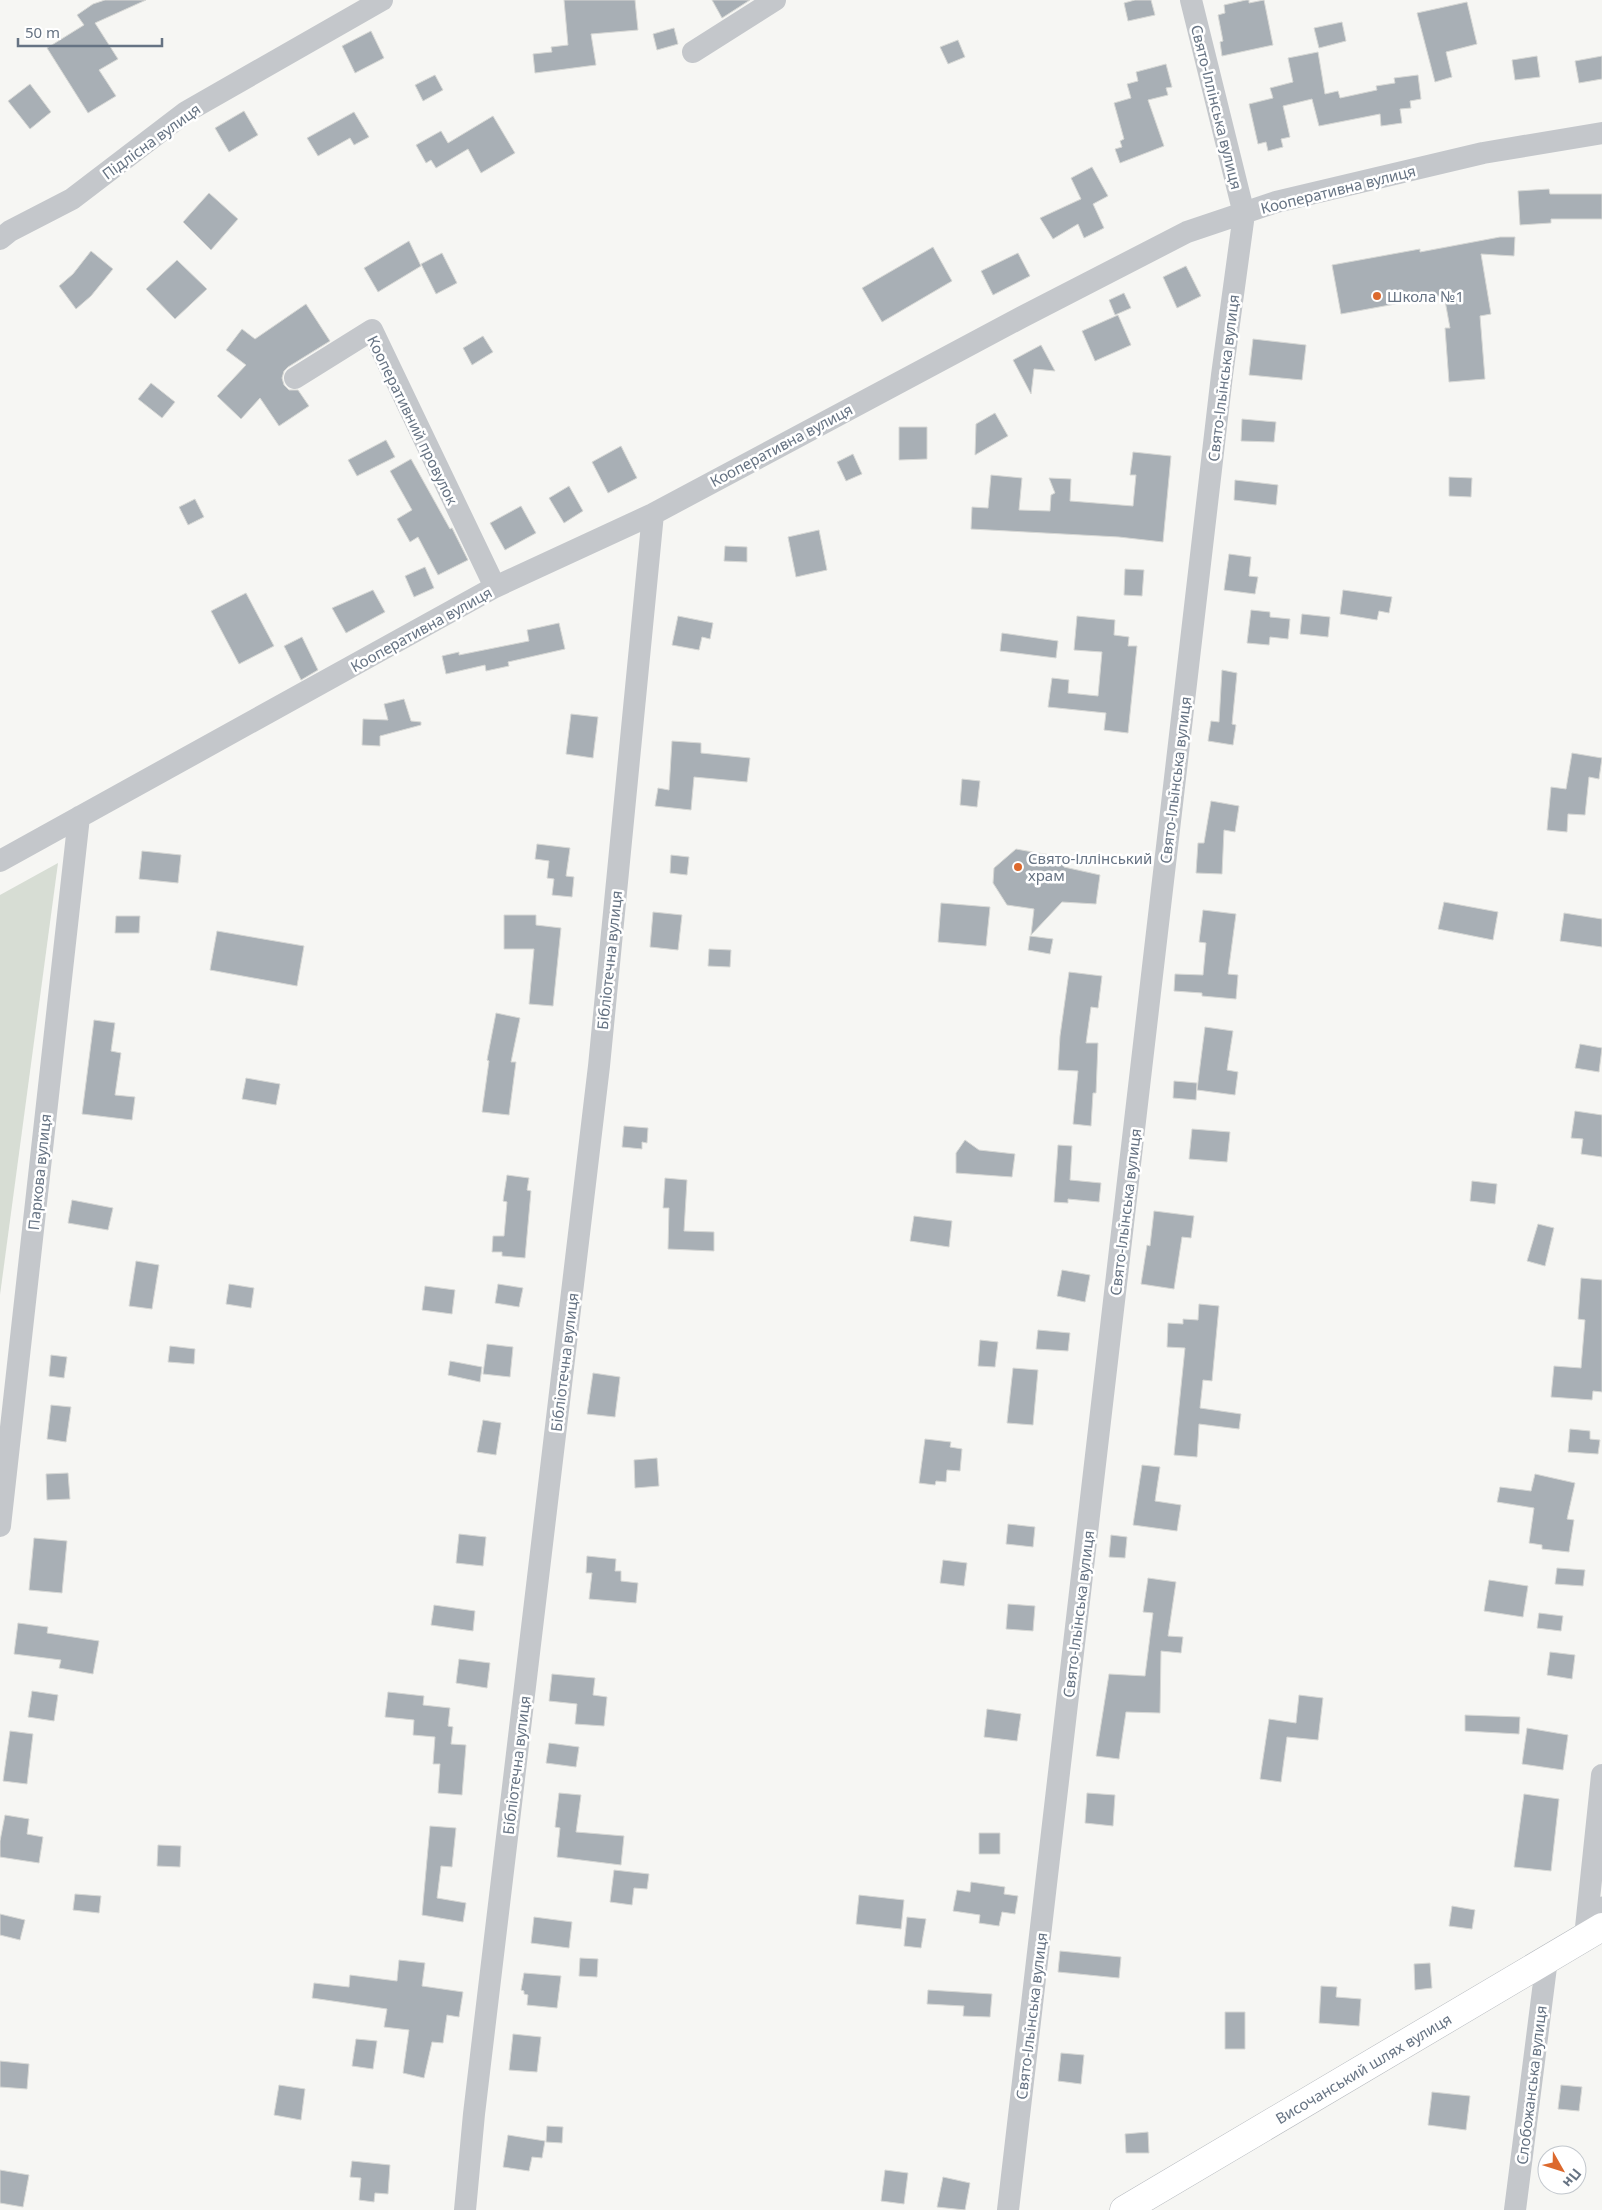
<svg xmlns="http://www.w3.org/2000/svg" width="1602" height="2210" viewBox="0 0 1602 2210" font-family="'Noto Sans',sans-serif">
<rect width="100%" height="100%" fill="#f6f6f3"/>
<path fill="#d7ddd4" d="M 58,863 L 0,1295 L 0,895 Z"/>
<path fill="#a8afb5" stroke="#d7d8d5" d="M 105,0 L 146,0 L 95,23 L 118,59 L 99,70 L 116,96 L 88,113 L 47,48 L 84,25 L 77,15 L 93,4 Z
M 564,0 L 635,0 L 638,30 L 591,34 L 596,65 L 535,73 L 533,54 L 552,52 L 551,47 L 568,45 Z
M 712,0 L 750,0 L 722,18 Z
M 1135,0 L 1151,0 L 1155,15 L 1128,21 L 1124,3 Z
M 1246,0 L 1249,0 L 1249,3 L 1264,0 L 1273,45 L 1222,56 L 1220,42 L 1223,41 L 1218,15 L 1225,13 L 1224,5 Z
M 1467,2 L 1477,44 L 1446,52 L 1452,77 L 1435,82 L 1417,13 Z
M 1342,22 L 1346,41 L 1319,48 L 1314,28 Z
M 674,28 L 678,44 L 657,50 L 653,34 Z
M 371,31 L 384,58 L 355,73 L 342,46 Z
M 958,40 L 965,57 L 948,64 L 940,47 Z
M 1318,52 L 1325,94 L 1338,91 L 1340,98 L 1377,90 L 1376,86 L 1395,83 L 1394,78 L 1418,75 L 1421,99 L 1410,101 L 1411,108 L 1400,109 L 1402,123 L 1381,126 L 1380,114 L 1319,126 L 1312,99 L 1283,106 L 1290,137 L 1281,139 L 1283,147 L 1268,151 L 1266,142 L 1258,144 L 1249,104 L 1273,98 L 1270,88 L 1293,82 L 1288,58 Z
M 1537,56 L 1540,77 L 1515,80 L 1512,60 Z
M 1602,56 L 1602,79 L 1579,83 L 1575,61 Z
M 1166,64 L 1172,87 L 1166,88 L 1168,95 L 1148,100 L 1164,146 L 1120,163 L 1115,149 L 1122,147 L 1120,141 L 1124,139 L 1114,103 L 1131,98 L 1127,84 L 1138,81 L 1136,72 Z
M 435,75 L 443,90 L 423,101 L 415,85 Z
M 30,84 L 51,112 L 30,129 L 8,101 Z
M 244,111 L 258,135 L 229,152 L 215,128 Z
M 354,112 L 369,137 L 354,145 L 350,138 L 318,156 L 307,138 Z
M 493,116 L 515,153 L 481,173 L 468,149 L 436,168 L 431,160 L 426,163 L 416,145 L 441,131 L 448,143 Z
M 1092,167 L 1108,196 L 1093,204 L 1104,228 L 1084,238 L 1078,224 L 1053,239 L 1040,218 L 1081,199 L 1071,178 Z
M 1549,189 L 1550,194 L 1602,194 L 1602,219 L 1551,219 L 1551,223 L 1520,225 L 1518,191 Z
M 209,193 L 238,219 L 211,250 L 183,222 Z
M 1500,237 L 1515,237 L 1514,256 L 1481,254 L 1491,314 L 1480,316 L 1485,379 L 1449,382 L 1445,328 L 1450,328 L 1444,295 L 1341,314 L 1332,265 L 1420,249 L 1420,252 Z
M 409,241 L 421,266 L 378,292 L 364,268 Z
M 933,247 L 952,281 L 882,322 L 862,288 Z
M 91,251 L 113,269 L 91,296 L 76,309 L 59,286 L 73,274 Z
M 442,253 L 457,283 L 436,294 L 421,264 Z
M 1018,253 L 1030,276 L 993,295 L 981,271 Z
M 177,260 L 207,289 L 175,319 L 146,289 Z
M 1186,266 L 1201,296 L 1177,308 L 1163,277 Z
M 1124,293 L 1131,308 L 1115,315 L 1109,300 Z
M 306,304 L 330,341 L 288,367 L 284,371 L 282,378 L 284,385 L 289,390 L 298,390 L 309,406 L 279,426 L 260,398 L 241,419 L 217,396 L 246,365 L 226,350 L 242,329 L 255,339 Z
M 1118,315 L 1131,345 L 1095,361 L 1082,331 Z
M 483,336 L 493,352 L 472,365 L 463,348 Z
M 1253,339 L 1306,345 L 1302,380 L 1249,375 Z
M 1041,345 L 1055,371 L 1034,369 L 1031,394 L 1013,360 Z
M 151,383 L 175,402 L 162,418 L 138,399 Z
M 995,413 L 1008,436 L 975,455 L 976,424 Z
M 1242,419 L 1276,422 L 1274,442 L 1241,441 Z
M 899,427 L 927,427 L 927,459 L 899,460 Z
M 386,440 L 395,457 L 357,476 L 348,460 Z
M 621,446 L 637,478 L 608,493 L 592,462 Z
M 1133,452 L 1171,456 L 1163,542 L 1119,537 L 971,529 L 972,507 L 988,508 L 991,475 L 1022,478 L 1019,510 L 1050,511 L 1051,495 L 1055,493 L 1049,478 L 1071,479 L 1070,501 L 1133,506 L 1136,475 L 1130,475 Z
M 853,454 L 862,474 L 846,481 L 837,462 Z
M 411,459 L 450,529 L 452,528 L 468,560 L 438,575 L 418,537 L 410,542 L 397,519 L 412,510 L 390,471 Z
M 1449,477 L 1472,478 L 1471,497 L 1449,496 Z
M 1235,480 L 1278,485 L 1276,505 L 1234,500 Z
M 569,486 L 583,511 L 564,523 L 549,498 Z
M 195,499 L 204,517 L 188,525 L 179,507 Z
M 521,506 L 536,533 L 505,550 L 490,523 Z
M 819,530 L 827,570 L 796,577 L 788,537 Z
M 725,546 L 747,547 L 747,562 L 724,561 Z
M 1229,554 L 1251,557 L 1249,576 L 1258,577 L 1255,594 L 1224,590 Z
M 425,567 L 434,588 L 414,597 L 405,576 Z
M 1125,569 L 1144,570 L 1142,596 L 1124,595 Z
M 373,590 L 385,612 L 346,633 L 332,608 Z
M 1343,590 L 1392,597 L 1389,613 L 1379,611 L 1377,620 L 1340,614 Z
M 246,593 L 274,646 L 239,664 L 211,611 Z
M 1251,610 L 1270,612 L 1270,617 L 1290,619 L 1288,639 L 1270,637 L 1269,645 L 1247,643 Z
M 1302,614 L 1330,617 L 1328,637 L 1300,634 Z
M 678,616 L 713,623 L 710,639 L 702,637 L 699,650 L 672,645 Z
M 1077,616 L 1115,620 L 1114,635 L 1129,637 L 1128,646 L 1137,646 L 1128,733 L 1104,730 L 1106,713 L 1048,707 L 1052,678 L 1069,680 L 1068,693 L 1098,696 L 1102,652 L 1074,650 Z
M 559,623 L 565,649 L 508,662 L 509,666 L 486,671 L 485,665 L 446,674 L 442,656 L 459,652 L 459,655 L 529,641 L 527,630 Z
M 1002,633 L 1058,641 L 1056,658 L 1000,651 Z
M 302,637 L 318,670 L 301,680 L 284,646 Z
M 1222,670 L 1237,673 L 1232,724 L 1236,725 L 1233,745 L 1208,741 L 1211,721 L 1219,722 Z
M 404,699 L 411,721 L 421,722 L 421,725 L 380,736 L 380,746 L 362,745 L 363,719 L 388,720 L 384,704 Z
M 571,714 L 598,717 L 593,758 L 566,754 Z
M 672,741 L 701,743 L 701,753 L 750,758 L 747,782 L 694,777 L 691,810 L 655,806 L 658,788 L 669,790 Z
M 1572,753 L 1602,758 L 1599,779 L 1589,777 L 1585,815 L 1568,814 L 1567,832 L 1547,830 L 1551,787 L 1566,789 Z
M 962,779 L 980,781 L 977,807 L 960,805 Z
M 1211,801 L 1239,806 L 1235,832 L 1224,830 L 1222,874 L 1196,873 L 1198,843 L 1204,843 Z
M 537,844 L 570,848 L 566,876 L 574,877 L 572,897 L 552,895 L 554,879 L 547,878 L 549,861 L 535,859 Z
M 1016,849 L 1061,857 L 1064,867 L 1100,875 L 1096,904 L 1062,902 L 1031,935 L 1034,909 L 1007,905 L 993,883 L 994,868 Z
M 142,851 L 181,855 L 178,883 L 139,879 Z
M 671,855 L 689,857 L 687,875 L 670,873 Z
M 1444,902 L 1498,912 L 1493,940 L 1438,929 Z
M 941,903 L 990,907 L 986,946 L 938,942 Z
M 1203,910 L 1236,914 L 1228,974 L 1238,975 L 1236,999 L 1202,996 L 1202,993 L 1174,991 L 1175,974 L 1203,975 L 1206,943 L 1199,942 Z
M 653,912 L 682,915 L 678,950 L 650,947 Z
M 1564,913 L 1602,919 L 1602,947 L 1560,941 Z
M 504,915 L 536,915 L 536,925 L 561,928 L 553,1006 L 529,1004 L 534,949 L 504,949 Z
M 116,916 L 140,916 L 139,933 L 115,933 Z
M 217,931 L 304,946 L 297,986 L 210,970 Z
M 1030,936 L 1053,939 L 1050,954 L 1028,950 Z
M 709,949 L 731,950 L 730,967 L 708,966 Z
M 1069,972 L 1102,976 L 1098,1008 L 1091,1007 L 1086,1043 L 1098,1043 L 1096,1093 L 1093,1093 L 1091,1126 L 1073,1124 L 1078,1071 L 1058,1070 L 1060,1036 Z
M 496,1013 L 520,1018 L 511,1062 L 516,1062 L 509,1115 L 482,1112 L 489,1061 L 487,1060 Z
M 94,1020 L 115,1023 L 111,1051 L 121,1053 L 115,1095 L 135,1097 L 132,1120 L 82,1114 Z
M 1205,1027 L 1233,1031 L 1227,1070 L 1238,1072 L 1235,1095 L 1197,1090 Z
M 1580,1044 L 1602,1048 L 1599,1072 L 1575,1068 Z
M 246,1078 L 280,1084 L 276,1105 L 242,1099 Z
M 1174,1081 L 1197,1083 L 1196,1100 L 1173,1098 Z
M 1575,1111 L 1602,1115 L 1602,1157 L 1581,1154 L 1583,1139 L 1571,1138 Z
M 624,1126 L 648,1128 L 647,1143 L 642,1142 L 642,1149 L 622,1147 Z
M 1192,1129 L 1230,1132 L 1227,1162 L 1189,1159 Z
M 965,1140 L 979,1150 L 1015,1154 L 1012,1177 L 956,1173 L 956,1153 Z
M 1058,1145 L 1072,1146 L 1070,1180 L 1101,1183 L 1099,1202 L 1068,1199 L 1068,1203 L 1054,1202 Z
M 507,1175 L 529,1178 L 527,1190 L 531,1191 L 525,1258 L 502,1256 L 502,1252 L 492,1252 L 493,1236 L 504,1236 L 507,1202 L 503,1201 Z
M 665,1178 L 687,1180 L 684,1231 L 714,1232 L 714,1251 L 668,1249 L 669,1208 L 663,1208 Z
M 1472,1181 L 1497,1184 L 1495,1204 L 1470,1201 Z
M 72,1200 L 113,1208 L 108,1230 L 68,1223 Z
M 1154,1211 L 1194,1216 L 1191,1238 L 1182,1237 L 1174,1289 L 1141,1284 L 1147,1245 L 1150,1246 Z
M 914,1216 L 952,1221 L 949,1247 L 910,1241 Z
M 1538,1224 L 1554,1228 L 1545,1266 L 1527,1261 Z
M 136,1261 L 159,1265 L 152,1309 L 129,1306 Z
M 1062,1270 L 1090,1275 L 1085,1302 L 1057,1296 Z
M 1581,1278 L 1602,1280 L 1602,1392 L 1593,1391 L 1592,1400 L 1551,1397 L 1554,1366 L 1581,1368 L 1585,1320 L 1578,1319 Z
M 229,1284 L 254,1288 L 251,1308 L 226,1304 Z
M 498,1284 L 523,1288 L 519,1307 L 495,1303 Z
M 425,1286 L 455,1290 L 452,1314 L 422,1310 Z
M 1199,1304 L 1219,1306 L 1212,1381 L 1203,1380 L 1200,1408 L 1241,1414 L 1239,1429 L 1199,1424 L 1197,1457 L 1174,1455 L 1185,1348 L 1167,1347 L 1168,1323 L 1183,1324 L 1183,1319 L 1198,1320 Z
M 1038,1330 L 1070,1333 L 1068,1351 L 1036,1349 Z
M 980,1340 L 998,1342 L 995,1367 L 978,1366 Z
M 487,1344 L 513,1347 L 510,1377 L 483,1374 Z
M 170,1346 L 195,1349 L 194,1364 L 168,1362 Z
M 51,1355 L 67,1357 L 64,1378 L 49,1376 Z
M 450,1361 L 482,1367 L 480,1382 L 448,1375 Z
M 1013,1368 L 1038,1370 L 1033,1425 L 1007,1423 Z
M 593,1373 L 620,1377 L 615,1417 L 587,1414 Z
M 51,1405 L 71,1407 L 66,1442 L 47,1439 Z
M 483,1420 L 501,1423 L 496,1455 L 477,1452 Z
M 1570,1429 L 1590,1431 L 1590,1439 L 1600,1440 L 1598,1454 L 1568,1452 Z
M 925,1439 L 951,1442 L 950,1447 L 962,1449 L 960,1471 L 947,1470 L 946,1482 L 936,1481 L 935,1485 L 919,1483 Z
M 657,1458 L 659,1486 L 635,1488 L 634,1460 Z
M 1142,1465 L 1160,1467 L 1155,1501 L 1181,1505 L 1177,1531 L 1133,1525 Z
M 68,1473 L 70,1499 L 47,1500 L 46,1474 Z
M 1535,1474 L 1575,1483 L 1567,1519 L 1574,1520 L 1569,1552 L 1542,1549 L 1542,1545 L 1529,1543 L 1534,1508 L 1497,1502 L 1500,1487 L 1531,1491 Z
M 1008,1524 L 1035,1527 L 1033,1547 L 1006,1544 Z
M 459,1534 L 486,1537 L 483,1566 L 456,1563 Z
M 1111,1535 L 1127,1537 L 1125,1558 L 1109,1557 Z
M 34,1538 L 67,1541 L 62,1593 L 29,1590 Z
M 587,1556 L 616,1559 L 615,1571 L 621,1571 L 621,1581 L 638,1583 L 636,1603 L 589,1599 L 592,1573 L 586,1573 Z
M 943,1560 L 967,1563 L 964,1586 L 940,1583 Z
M 1557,1568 L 1585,1570 L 1583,1586 L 1555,1584 Z
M 1148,1578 L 1176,1582 L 1168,1636 L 1183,1637 L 1181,1653 L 1161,1651 L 1160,1713 L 1126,1712 L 1119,1759 L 1096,1756 L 1109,1674 L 1145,1676 L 1153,1613 L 1143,1612 Z
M 1489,1580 L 1528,1586 L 1523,1617 L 1484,1611 Z
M 1008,1604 L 1035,1606 L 1033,1631 L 1006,1629 Z
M 434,1605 L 475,1611 L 473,1631 L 431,1625 Z
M 1539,1613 L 1563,1616 L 1561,1631 L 1537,1628 Z
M 18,1623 L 48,1627 L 47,1633 L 99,1641 L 93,1674 L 59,1668 L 61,1660 L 14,1654 Z
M 1550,1652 L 1575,1655 L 1572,1679 L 1547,1675 Z
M 459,1659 L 490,1663 L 487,1688 L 456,1683 Z
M 552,1674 L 595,1678 L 593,1695 L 607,1697 L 604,1726 L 575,1724 L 577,1704 L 549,1701 Z
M 32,1691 L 58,1695 L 54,1721 L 28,1717 Z
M 388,1692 L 424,1696 L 423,1705 L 450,1708 L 448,1726 L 453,1727 L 451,1744 L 466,1745 L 462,1795 L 438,1793 L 440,1764 L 433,1764 L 435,1737 L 413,1735 L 414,1720 L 385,1717 Z
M 1299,1695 L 1323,1698 L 1318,1740 L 1287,1737 L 1281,1782 L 1260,1779 L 1269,1719 L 1296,1723 Z
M 987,1709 L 1021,1714 L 1017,1741 L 984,1737 Z
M 1465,1715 L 1520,1717 L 1519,1734 L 1465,1731 Z
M 1527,1728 L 1568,1735 L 1563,1770 L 1522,1764 Z
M 10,1731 L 33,1734 L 27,1784 L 3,1781 Z
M 549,1743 L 579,1747 L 576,1767 L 546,1763 Z
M 559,1793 L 581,1795 L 576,1832 L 624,1836 L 621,1865 L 557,1857 L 560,1828 L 555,1827 Z
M 1087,1793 L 1115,1795 L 1113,1826 L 1085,1823 Z
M 1524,1794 L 1559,1799 L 1551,1871 L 1514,1867 Z
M 5,1815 L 29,1819 L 27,1834 L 43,1837 L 39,1863 L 0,1857 L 0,1841 Z
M 430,1826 L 456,1828 L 452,1867 L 441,1866 L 437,1898 L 466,1903 L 463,1922 L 422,1915 Z
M 979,1833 L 1000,1833 L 1000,1854 L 979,1854 Z
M 158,1845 L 181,1846 L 180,1867 L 157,1866 Z
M 614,1870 L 649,1874 L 647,1889 L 634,1888 L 632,1905 L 610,1902 Z
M 971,1882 L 1005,1887 L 1004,1894 L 1018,1896 L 1015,1914 L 1002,1912 L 999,1926 L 979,1923 L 980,1915 L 953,1911 L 957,1890 L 970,1892 Z
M 75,1894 L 101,1896 L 99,1913 L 73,1910 Z
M 859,1895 L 904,1900 L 901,1929 L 856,1924 Z
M 1452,1906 L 1475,1910 L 1472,1929 L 1449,1926 Z
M 0,1914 L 25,1920 L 20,1940 L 0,1935 Z
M 534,1917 L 572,1922 L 569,1948 L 531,1943 Z
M 907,1917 L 926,1919 L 921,1948 L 904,1946 Z
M 1060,1951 L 1121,1957 L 1119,1978 L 1058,1972 Z
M 580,1958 L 598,1959 L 597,1977 L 579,1976 Z
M 399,1960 L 425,1963 L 422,1986 L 463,1992 L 459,2017 L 447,2015 L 443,2043 L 432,2042 L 424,2078 L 403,2073 L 409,2030 L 384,2027 L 387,2009 L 312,1998 L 314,1983 L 349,1987 L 350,1975 L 397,1981 Z
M 1430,1963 L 1432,1988 L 1415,1990 L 1414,1964 Z
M 524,1973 L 561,1976 L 557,2008 L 527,2005 L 528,1995 L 524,1994 L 524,1991 L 521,1990 Z
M 1321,1986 L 1337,1987 L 1336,1997 L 1361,1999 L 1359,2026 L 1319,2023 Z
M 928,1990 L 992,1994 L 990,2017 L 963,2016 L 964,2006 L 927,2004 Z
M 1225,2012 L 1245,2012 L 1245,2049 L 1225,2049 Z
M 513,2034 L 541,2037 L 537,2072 L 509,2070 Z
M 356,2039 L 377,2041 L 373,2069 L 352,2066 Z
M 1061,2053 L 1084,2055 L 1081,2084 L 1058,2081 Z
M 0,2061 L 29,2064 L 27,2089 L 0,2087 Z
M 279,2085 L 305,2089 L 301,2120 L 274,2115 Z
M 1561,2085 L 1582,2087 L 1579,2111 L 1558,2109 Z
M 1432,2092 L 1470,2096 L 1466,2130 L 1428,2125 Z
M 547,2126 L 563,2127 L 562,2143 L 546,2142 Z
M 1148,2132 L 1149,2153 L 1126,2153 L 1125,2134 Z
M 508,2135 L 545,2141 L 542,2158 L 532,2157 L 529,2171 L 503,2167 Z
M 352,2161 L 390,2165 L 388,2194 L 375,2193 L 374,2202 L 359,2200 L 361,2178 L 350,2177 Z
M 0,2170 L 29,2175 L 23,2207 L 0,2203 Z
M 885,2170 L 908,2173 L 904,2204 L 881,2201 Z
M 943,2177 L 970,2183 L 965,2210 L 937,2207 Z"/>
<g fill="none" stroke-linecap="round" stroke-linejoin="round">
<defs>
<g id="secondary">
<path id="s1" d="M 1124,2210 L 1602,1927"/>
</g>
</defs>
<use href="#secondary" stroke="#b6babf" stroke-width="29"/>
<path stroke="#c4c7cb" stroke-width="11" d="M 1593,1920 L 1602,1902"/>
<path stroke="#c4c7cb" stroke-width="22" d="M 693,52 L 775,0
M 0,239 L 10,231 L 72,199 L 186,112 L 382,0
M 295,378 L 372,330 L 495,587
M 0,861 L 495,587 L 653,514 L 1022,317 L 1187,232 L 1276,202 L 1483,153 L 1602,133
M 0,1526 L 79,817
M 1585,1937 L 1602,1775
M 465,2210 L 474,2114 L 599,1066 L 653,514
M 1008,2210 L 1222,375 L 1244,214 L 1191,0
M 1515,2210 L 1547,1959"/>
<use href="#secondary" stroke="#fff" stroke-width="28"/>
</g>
<g fill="#dc692d" stroke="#fff" stroke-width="2">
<circle cx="1377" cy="296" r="5"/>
<circle cx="1018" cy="867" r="5"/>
</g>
<g text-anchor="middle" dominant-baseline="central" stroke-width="5" stroke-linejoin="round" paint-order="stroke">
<g font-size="15" fill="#667383" stroke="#fff">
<text transform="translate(1217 107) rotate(76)">Свято-Іллінська вулиця</text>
<text transform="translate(151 141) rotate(-36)">Підлісна вулиця</text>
<text transform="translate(1338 189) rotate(-14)">Кооперативна вулиця</text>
<text transform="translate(1223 378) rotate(-83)">Свято-Ільїнська вулиця</text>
<text transform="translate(413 420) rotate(64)">Кооперативний провулок</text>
<text transform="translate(781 445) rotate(-28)">Кооперативна вулиця</text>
<text transform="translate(421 629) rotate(-29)">Кооперативна вулиця</text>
<text transform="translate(1175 780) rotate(-83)">Свято-Ільїнська вулиця</text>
<text transform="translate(609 960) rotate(-84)">Бібліотечна вулиця</text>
<text transform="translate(39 1172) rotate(-84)">Паркова вулиця</text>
<text transform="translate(1125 1212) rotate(-83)">Свято-Ільїнська вулиця</text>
<text transform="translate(564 1362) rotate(-83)">Бібліотечна вулиця</text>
<text transform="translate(1078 1614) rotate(-83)">Свято-Ільїнська вулиця</text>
<text transform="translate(516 1765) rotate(-83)">Бібліотечна вулиця</text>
<text transform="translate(1031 2016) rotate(-83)">Свято-Ільїнська вулиця</text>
<text stroke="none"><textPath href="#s1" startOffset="278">Височанський шлях вулиця</textPath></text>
<text transform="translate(1531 2085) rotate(-83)">Слобожанська вулиця</text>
</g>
<g font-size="15" fill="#667383" stroke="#fff" text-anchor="start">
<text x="1387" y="296">Школа №1</text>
<text x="1028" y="858">Свято-Іллінський<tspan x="1028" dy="17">храм</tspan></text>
</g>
</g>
<g transform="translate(1562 2170) rotate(129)"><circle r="24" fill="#ffffff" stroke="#c2c7cd"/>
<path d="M0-4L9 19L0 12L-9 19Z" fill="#dc692d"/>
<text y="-8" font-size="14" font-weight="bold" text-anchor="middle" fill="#667383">Пн</text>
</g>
<path d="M18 38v8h144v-8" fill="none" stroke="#667383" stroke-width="2.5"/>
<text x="25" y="38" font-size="15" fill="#667383" stroke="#ffffff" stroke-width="4" paint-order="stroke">50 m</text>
</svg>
